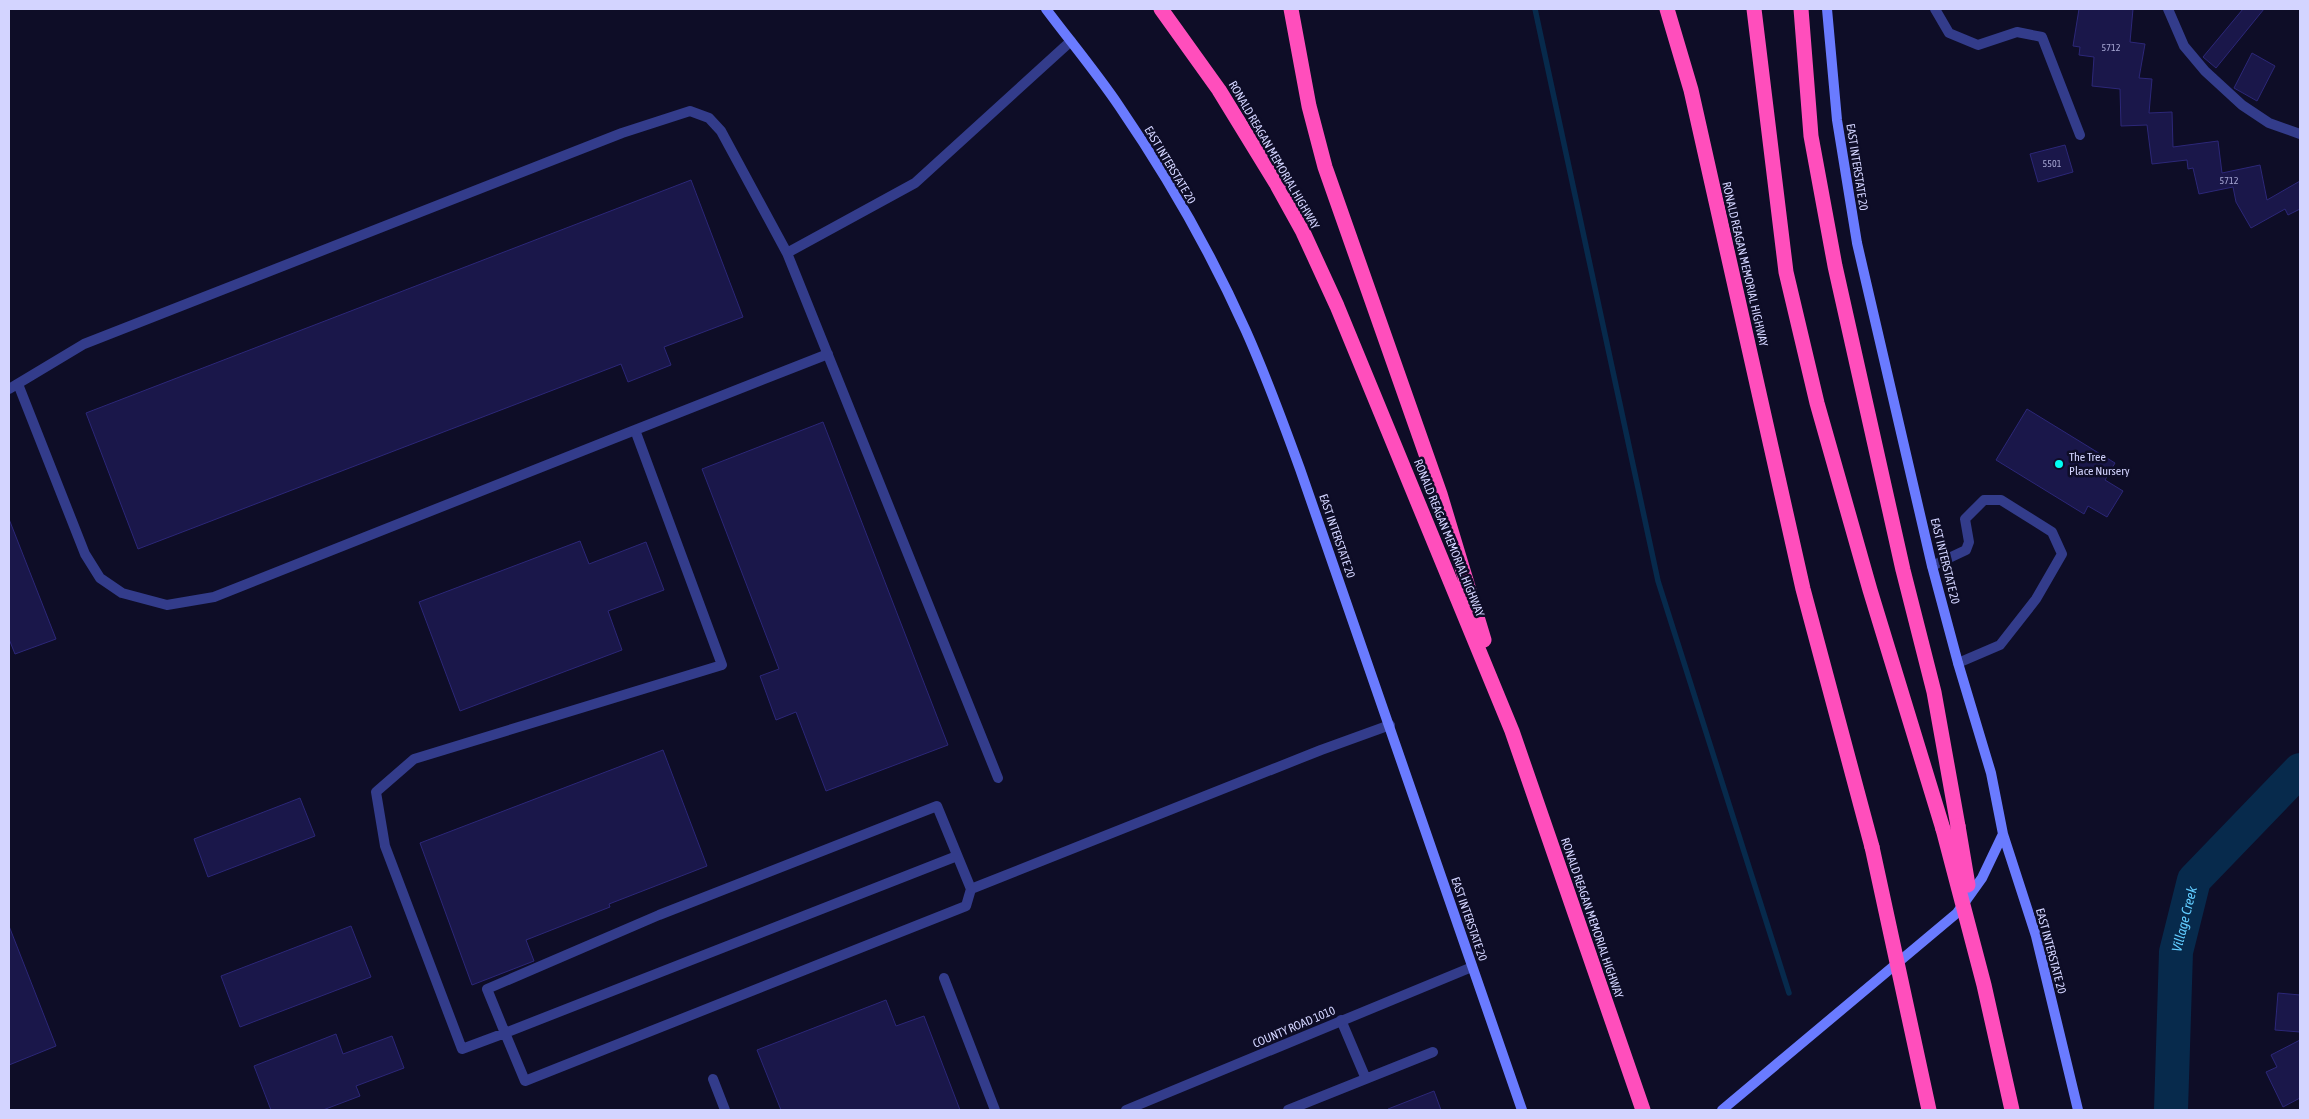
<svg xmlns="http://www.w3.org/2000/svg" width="2309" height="1119" viewBox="0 0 2309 1119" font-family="'Asap Condensed',sans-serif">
<rect width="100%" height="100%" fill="#0e0d27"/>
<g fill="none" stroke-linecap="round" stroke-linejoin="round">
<path stroke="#072a4c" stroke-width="5.5" d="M 1535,9 L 1658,581 L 1789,993"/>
<path stroke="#072a4c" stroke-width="34" id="s1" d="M 2171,1110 L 2176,952 L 2194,880 L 2300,770"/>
</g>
<path fill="#1a174a" stroke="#2c2778" d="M 2079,9 L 2133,9 L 2130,42 L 2145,44 L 2139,78 L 2152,79 L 2149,113 L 2172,112 L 2173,147 L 2218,141 L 2222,173 L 2260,165 L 2267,200 L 2300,181 L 2300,209 L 2288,215 L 2285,209 L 2251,228 L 2236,202 L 2233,187 L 2199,194 L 2193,168 L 2188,169 L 2187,160 L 2152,164 L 2147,125 L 2121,126 L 2120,89 L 2092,86 L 2094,57 L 2079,55 L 2080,47 L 2073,46 Z
M 2243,9 L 2264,9 L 2216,68 L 2203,57 Z
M 2252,53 L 2275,66 L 2257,101 L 2234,88 Z
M 2065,145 L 2073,172 L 2038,182 L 2030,154 Z
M 691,180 L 743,317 L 664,347 L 671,365 L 628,382 L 621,364 L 138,549 L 86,413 Z
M 2027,409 L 2115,463 L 2105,480 L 2123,491 L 2107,517 L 2088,506 L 2084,514 L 1996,460 Z
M 823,422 L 948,745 L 826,791 L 796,712 L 776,720 L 760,676 L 779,669 L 702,469 Z
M 9,519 L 56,639 L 15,654 L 9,639 Z
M 580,541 L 589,564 L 646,542 L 664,590 L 608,611 L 622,650 L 460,711 L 419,602 Z
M 663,750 L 707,866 L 609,904 L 610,907 L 526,940 L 534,961 L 472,985 L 420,843 Z
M 300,798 L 315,836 L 208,877 L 194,839 Z
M 9,926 L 56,1046 L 9,1065 Z
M 351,926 L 371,977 L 240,1027 L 221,976 Z
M 2278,993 L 2300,995 L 2300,1032 L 2275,1030 Z
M 886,1000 L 896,1026 L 924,1016 L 960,1110 L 781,1110 L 757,1050 Z
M 336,1034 L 343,1054 L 392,1036 L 404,1068 L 356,1086 L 360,1096 L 323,1110 L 271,1110 L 254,1066 Z
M 2300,1040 L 2300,1098 L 2283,1107 L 2266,1072 L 2277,1067 L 2271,1055 Z
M 1434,1091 L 1441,1110 L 1388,1110 L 1388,1109 Z"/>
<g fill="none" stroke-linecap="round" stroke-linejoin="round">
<path stroke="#333c8b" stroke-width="10" d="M 1935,9 L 1949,33 L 1978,45 L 2017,32 L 2042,37 L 2080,135
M 828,354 L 635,430 L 722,665 L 414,759 L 376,792 L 385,846 L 462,1049 L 505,1033 L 525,1081 L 966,906 L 971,889 L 937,806 L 659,915 L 487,989 L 505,1033 L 957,856
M 18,384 L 85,554 L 100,578 L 122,593 L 167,605 L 214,597 L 635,430
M 9,389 L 84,344 L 622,133 L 690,111 L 709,118 L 721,131 L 787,253
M 1932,566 L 1966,550 L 1969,542 L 1965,519 L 1984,500 L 2001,500 L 2052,532 L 2062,554 L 2036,599 L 2000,645 L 1958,663
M 998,778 L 787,253 L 915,183 L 1071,41
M 971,889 L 1321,750 L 1390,725
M 944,978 L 995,1110
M 1341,1020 L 1366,1079
M 713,1079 L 725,1110
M 1288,1110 L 1433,1052"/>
<path stroke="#333c8b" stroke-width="10" d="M 2168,9 L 2184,46 L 2205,71 L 2242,105 L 2269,123 L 2300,134
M 1126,1110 L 1472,967"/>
<path stroke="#6a7bff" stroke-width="10" d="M 1046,9 C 1070,41 1096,72 1119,106 C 1167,176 1211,253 1246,331 C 1266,376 1283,422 1300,469 L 1522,1110
M 1827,9 L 1837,120 L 1857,243 L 1932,566 L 1958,663 L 1991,773 L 2003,834 L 2036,936 L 2078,1110
M 1722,1110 L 1957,913 L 1982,878 L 2003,834"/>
<path stroke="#ff4ebc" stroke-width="15" d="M 1161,9 L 1219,90 L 1276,183 L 1303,232 L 1337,306 L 1512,731 L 1643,1110
M 1291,9 L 1309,106 L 1325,167 L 1440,494 L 1484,640
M 1667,9 L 1691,90 L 1803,589 L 1872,847
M 1754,9 L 1786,272 L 1817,403 L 1870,590 L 1943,829
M 1801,9 L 1811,136 L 1835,266 L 1903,570 L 1934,692 L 1958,826"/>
<path stroke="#ff4ebc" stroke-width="15" d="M 1958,826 L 1968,885
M 1943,829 L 1984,985 L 2012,1110
M 1872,847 L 1929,1110"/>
</g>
<circle fill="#00fef4" stroke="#0e0d27" stroke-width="2" cx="2059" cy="464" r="5"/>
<g text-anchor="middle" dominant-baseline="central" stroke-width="5" stroke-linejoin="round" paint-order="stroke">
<g font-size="10" fill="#a5a5d2">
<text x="2111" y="47">5712</text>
<text x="2052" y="163">5501</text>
<text x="2229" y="180">5712</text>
</g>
<g font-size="12" fill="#d3d4ff" stroke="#0e0d27">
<text transform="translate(1274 155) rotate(60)">RONALD REAGAN MEMORIAL HIGHWAY</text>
<text transform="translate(1170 165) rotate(59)">EAST INTERSTATE 20</text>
<text transform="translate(1857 167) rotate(81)">EAST INTERSTATE 20</text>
<text transform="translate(1745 264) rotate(77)">RONALD REAGAN MEMORIAL HIGHWAY</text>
<text transform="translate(1337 536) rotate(71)">EAST INTERSTATE 20</text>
<text transform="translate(1449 538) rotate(68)">RONALD REAGAN MEMORIAL HIGHWAY</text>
<text transform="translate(1945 561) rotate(76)">EAST INTERSTATE 20</text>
<text transform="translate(1592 918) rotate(71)">RONALD REAGAN MEMORIAL HIGHWAY</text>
<text transform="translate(1469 919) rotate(71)">EAST INTERSTATE 20</text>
<text transform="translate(2051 951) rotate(75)">EAST INTERSTATE 20</text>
<text transform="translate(1294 1027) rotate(-23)">COUNTY ROAD 1010</text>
</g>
<g font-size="12" fill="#d3d4ff" stroke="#0e0d27" text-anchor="start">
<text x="2069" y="457">The Tree<tspan x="2069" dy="14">Place Nursery</tspan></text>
</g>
<g font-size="14" font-style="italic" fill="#61ccff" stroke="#0e0d27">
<text stroke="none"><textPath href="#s1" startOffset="192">Village Creek</textPath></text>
</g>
</g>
<rect width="2309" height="1119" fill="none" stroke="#d3d4ff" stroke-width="20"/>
</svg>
